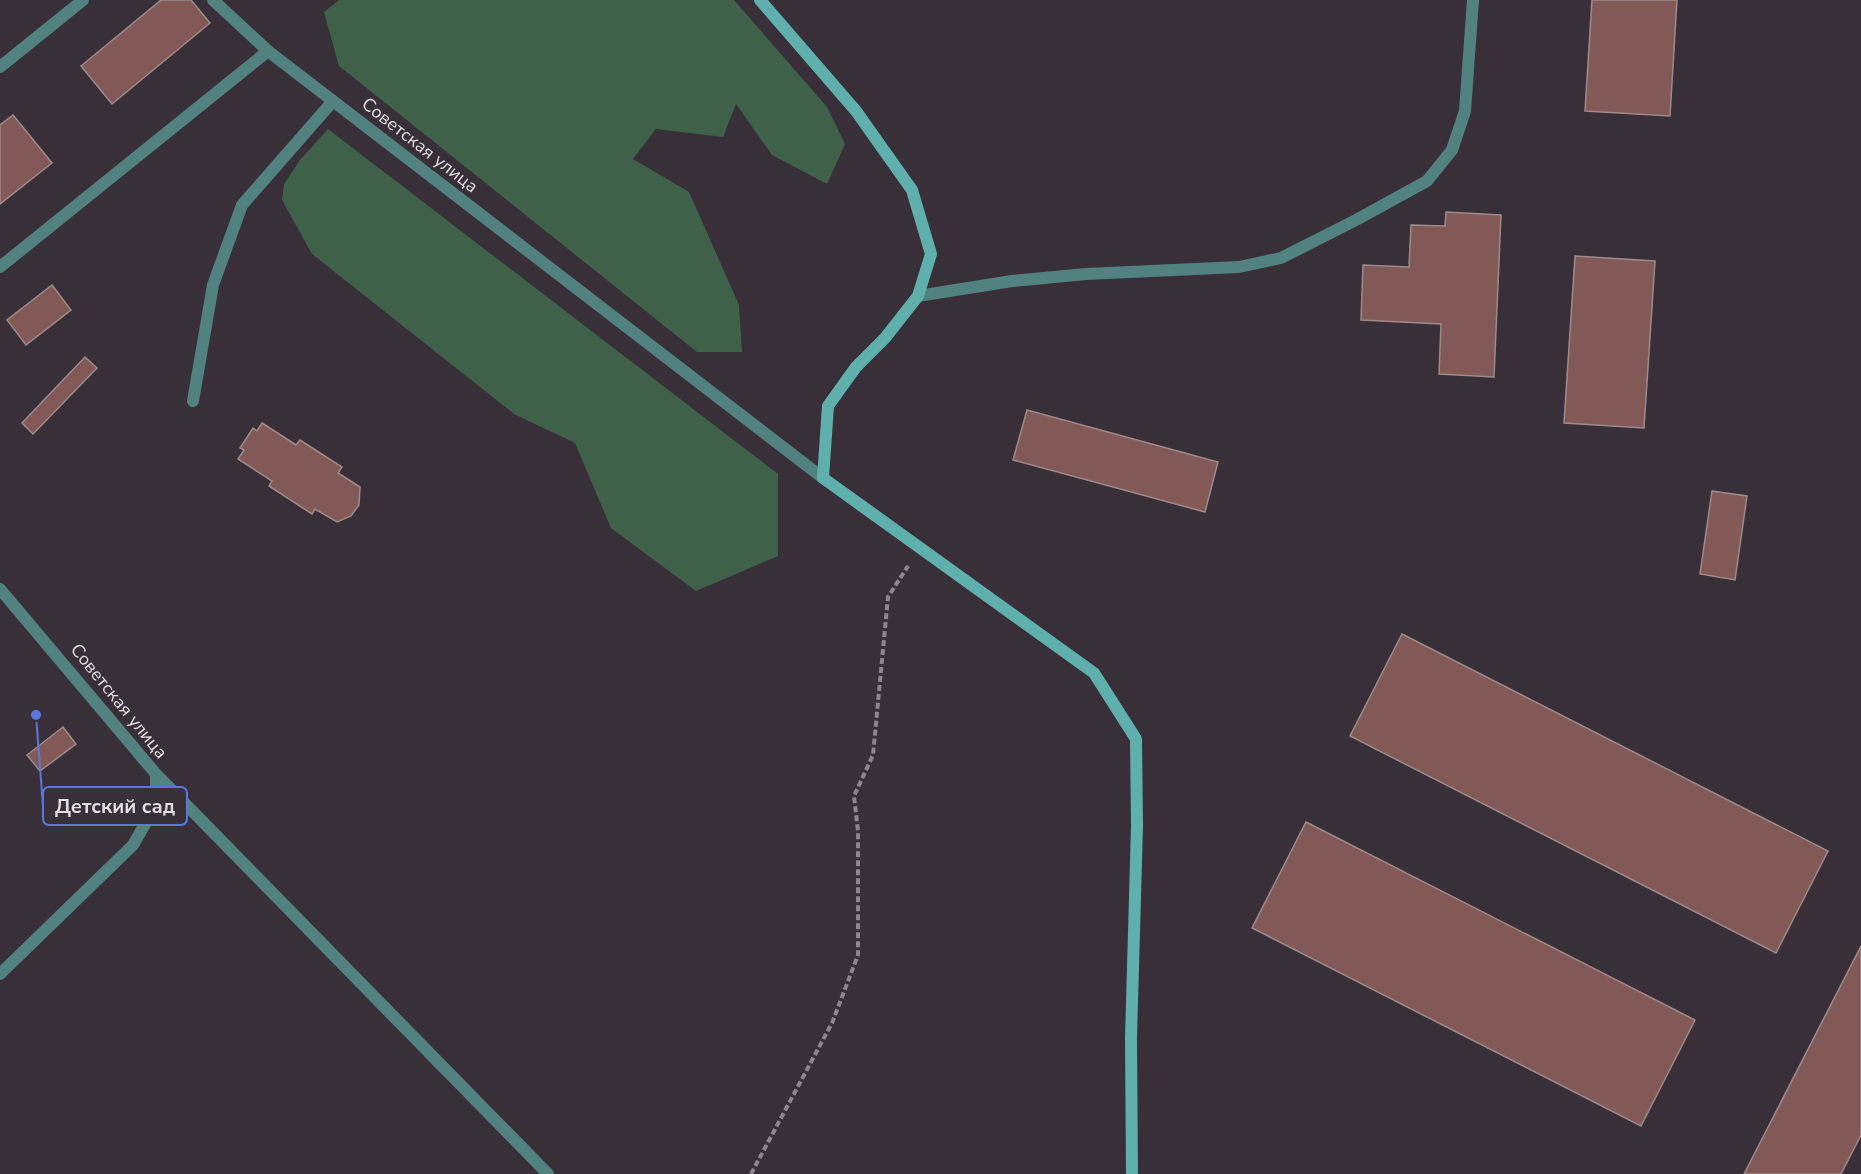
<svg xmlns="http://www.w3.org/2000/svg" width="1861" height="1174" viewBox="0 0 1861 1174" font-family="'Nunito Sans',sans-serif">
<rect width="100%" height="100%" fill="#382f39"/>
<path fill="#3f6149" d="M 339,0 L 734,0 L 827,107 L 845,144 L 827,184 L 772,155 L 736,104 L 723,137 L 656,129 L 633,159 L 689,192 L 739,305 L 742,352 L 697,352 L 339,66 L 324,12 Z
M 328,129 L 778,474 L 778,556 L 696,591 L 611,528 L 575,443 L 514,414 L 312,254 L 282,200 L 284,184 L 300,160 Z"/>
<path fill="#835958" stroke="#9d8b8a" stroke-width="1.5" d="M 161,0 L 191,0 L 210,23 L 112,104 L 81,66 Z
M 1592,0 L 1677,0 L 1670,116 L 1585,111 Z
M 13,115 L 52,163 L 0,204 L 0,125 Z
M 1446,212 L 1501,215 L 1494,377 L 1439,374 L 1441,324 L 1361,320 L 1363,265 L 1409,267 L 1411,225 L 1445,226 Z
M 1575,256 L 1655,261 L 1644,428 L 1564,423 Z
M 52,285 L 71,310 L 26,345 L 7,320 Z
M 85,357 L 97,368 L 33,434 L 22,423 Z
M 1027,410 L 1218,462 L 1205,512 L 1013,460 Z
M 262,423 L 296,445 L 300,440 L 342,467 L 338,473 L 360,487 L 359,505 L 351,516 L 337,522 L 315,509 L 312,514 L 269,486 L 272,481 L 238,459 L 244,450 L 240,448 L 253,428 L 257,431 Z
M 1712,491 L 1747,496 L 1735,580 L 1700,574 Z
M 1402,634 L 1828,851 L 1776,953 L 1350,736 Z
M 63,727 L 76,744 L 40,771 L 27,755 Z
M 1306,822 L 1695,1020 L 1641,1126 L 1252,928 Z
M 1861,946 L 1861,1135 L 1841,1174 L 1744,1174 Z"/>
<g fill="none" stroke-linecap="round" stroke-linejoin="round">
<path stroke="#8d868e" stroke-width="4" stroke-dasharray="6 3" stroke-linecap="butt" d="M 751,1174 L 832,1023 L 858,955 L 858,831 L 854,796 L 873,755 L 888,597 L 908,566"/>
<path stroke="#528280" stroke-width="12" d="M 213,0 L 268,51
M 0,67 L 83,0
M 193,401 L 213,285 L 242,205 L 333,101
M 156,774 L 548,1174"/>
<path stroke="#528280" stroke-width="12" d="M 0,267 L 268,51 L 823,478
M 918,296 L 1012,281 L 1086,274 L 1239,267 L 1281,258 L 1356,220 L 1427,181 L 1452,150 L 1465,111 L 1473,0
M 0,589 L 156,774 L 156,805 L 133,845 L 0,974"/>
<path stroke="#5fafac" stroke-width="12" d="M 760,0 L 856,111 L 912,190 L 931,254 L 918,296 L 885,338 L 856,367 L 828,406 L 823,478 L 1094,673 L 1136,739 L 1137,826 L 1131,1038 L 1132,1174"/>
</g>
<g text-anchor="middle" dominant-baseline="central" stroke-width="6" stroke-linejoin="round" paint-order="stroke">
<g font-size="18" fill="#e2dde3" stroke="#382f39">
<text transform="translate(420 145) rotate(38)">Советская улица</text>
<text transform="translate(119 701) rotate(51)">Советская улица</text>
</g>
</g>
<path fill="none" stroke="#5879db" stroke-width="2" d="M36 715L43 806"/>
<circle fill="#5879db" stroke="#382f39" stroke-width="2" cx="36" cy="715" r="6"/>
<rect fill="#382f39" stroke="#5879db" stroke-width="2" x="43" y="787" width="144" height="38" rx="6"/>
<g font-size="20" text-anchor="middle" font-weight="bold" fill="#e2dde3">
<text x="115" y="813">Детский сад</text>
</g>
</svg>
